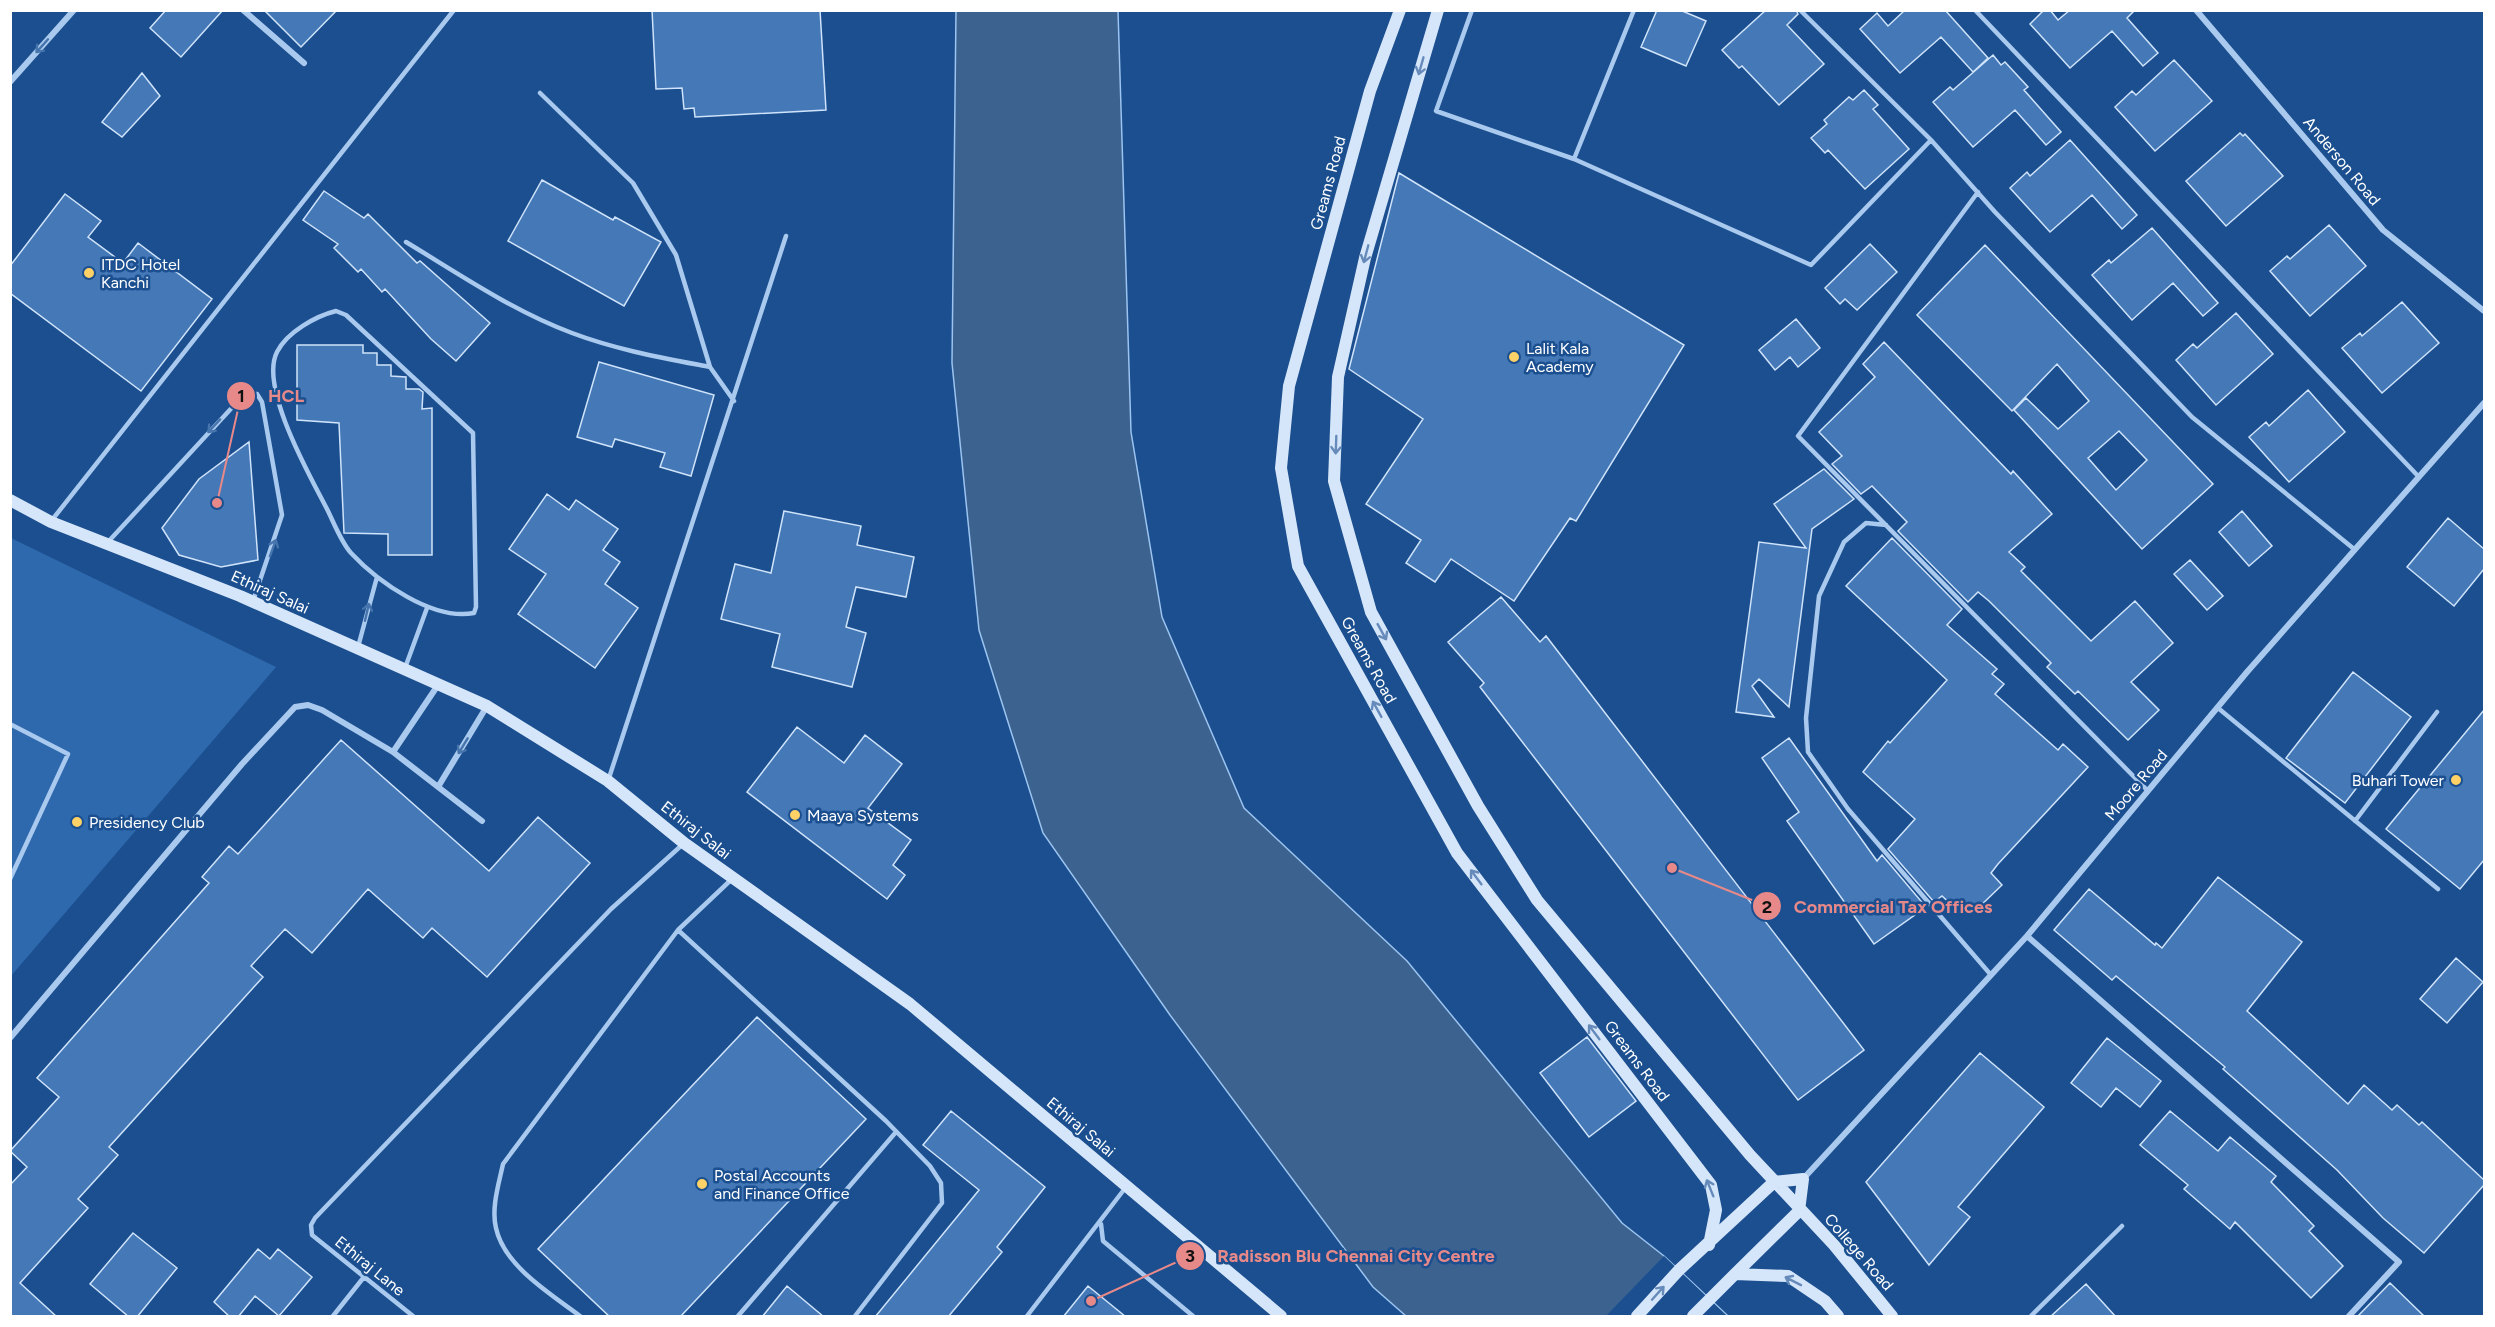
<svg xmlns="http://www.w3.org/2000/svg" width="2495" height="1327" viewBox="0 0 2495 1327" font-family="Figtree,sans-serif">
<rect width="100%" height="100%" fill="#1b4f8f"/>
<path fill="#2e69ad" d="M 11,538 L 276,667 L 11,976 Z"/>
<path fill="#3c6290" stroke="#9cc4f0" stroke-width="1.5" d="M 956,11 L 1118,11 L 1131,432 L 1162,617 L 1244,808 L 1407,961 L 1622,1223 L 1664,1256 L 1728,1316 L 1406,1316 L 1373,1287 L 1170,1015 L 1043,833 L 979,630 L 952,363 Z"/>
<path fill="#1b4f8f" d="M 1664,1256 L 1726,1315 L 1725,1316 L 1606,1316 Z"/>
<path fill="#4478b7" stroke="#cfe3fa" stroke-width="1.5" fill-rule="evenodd" d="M 166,10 L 223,10 L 181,57 L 150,28 Z
M 264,10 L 337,10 L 301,47 Z
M 652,10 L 820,10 L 826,110 L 695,117 L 694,108 L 684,109 L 682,88 L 656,89 Z
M 1657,10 L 1680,10 L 1706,21 L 1686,66 L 1641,47 Z
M 1766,10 L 1796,10 L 1798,14 L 1787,25 L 1824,64 L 1779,105 L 1742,66 L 1739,68 L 1722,50 Z
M 1905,10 L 1945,10 L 1988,58 L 1973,72 L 1941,37 L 1900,73 L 1860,29 L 1877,13 L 1888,26 Z
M 2044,10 L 2050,10 L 2058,20 L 2070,10 L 2135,10 L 2127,18 L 2158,53 L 2143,66 L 2112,31 L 2070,68 L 2030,24 Z
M 1993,55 L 2001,65 L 2005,62 L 2028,87 L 2024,90 L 2061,132 L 2046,145 L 2015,110 L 1973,147 L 1933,102 L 1950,87 L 1953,90 Z
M 2174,60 L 2212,101 L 2155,151 L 2115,107 L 2132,91 L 2136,95 Z
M 142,73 L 160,96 L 122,137 L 102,122 Z
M 1864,90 L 1878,105 L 1873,109 L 1909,149 L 1865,189 L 1828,150 L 1825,153 L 1811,138 L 1827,124 L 1824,120 L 1849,97 L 1853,100 Z
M 2240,133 L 2243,136 L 2245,134 L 2283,176 L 2226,226 L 2186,181 Z
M 2070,140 L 2137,215 L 2122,229 L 2092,195 L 2050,232 L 2010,188 L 2027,172 L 2030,176 Z
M 1399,173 L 1684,345 L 1576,521 L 1570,518 L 1514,601 L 1451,559 L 1435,582 L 1406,563 L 1421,540 L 1366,504 L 1423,419 L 1349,369 Z
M 542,180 L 613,220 L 615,217 L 661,242 L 624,306 L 508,241 Z
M 324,191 L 364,218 L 368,214 L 417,263 L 420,261 L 490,323 L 456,361 L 431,339 L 385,289 L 382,292 L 361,269 L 358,272 L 334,248 L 338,244 L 303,220 Z
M 65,194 L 101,221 L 88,237 L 123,263 L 138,243 L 212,299 L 141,391 L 10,293 L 10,266 Z
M 2329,225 L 2366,266 L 2310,316 L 2270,271 L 2287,256 L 2290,259 Z
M 2152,228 L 2218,303 L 2203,316 L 2173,283 L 2132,320 L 2092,275 L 2109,260 L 2111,263 Z
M 1870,244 L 1897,272 L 1857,310 L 1845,299 L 1840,304 L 1825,288 Z
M 1985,245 L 2213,484 L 2142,549 L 2014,410 L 2026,398 L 2058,429 L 2089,401 L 2057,364 L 2012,411 L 1917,315 ZM 2119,431 L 2147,460 L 2116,490 L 2088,458 Z
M 2402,302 L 2439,343 L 2382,393 L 2342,348 L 2360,333 L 2362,336 Z
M 2236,313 L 2273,354 L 2216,405 L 2176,360 L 2193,344 L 2197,348 Z
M 1796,319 L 1820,348 L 1798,367 L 1790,357 L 1775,370 L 1759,350 Z
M 1884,342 L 2011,474 L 2013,471 L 2052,514 L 2009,552 L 2025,567 L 2021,571 L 2091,641 L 2135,601 L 2173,643 L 2131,682 L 2159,710 L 2128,740 L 2078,691 L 2075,694 L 2047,667 L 2051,663 L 1989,601 L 1978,592 L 1968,602 L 1898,531 L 1907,522 L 1872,486 L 1861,494 L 1832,464 L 1842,456 L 1819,432 L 1875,377 L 1863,364 Z
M 297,345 L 363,345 L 363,353 L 377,353 L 377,365 L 391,365 L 391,376 L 406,377 L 406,389 L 419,389 L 423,392 L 422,409 L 432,408 L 432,555 L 388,555 L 388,534 L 344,533 L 339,423 L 297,420 Z
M 599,362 L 714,395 L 691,476 L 660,467 L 665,453 L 615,439 L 612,447 L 577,437 Z
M 2308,390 L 2345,432 L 2289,482 L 2249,437 L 2266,422 L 2269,426 Z
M 249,442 L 258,560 L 221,567 L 179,555 L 162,528 L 199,479 Z
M 1824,469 L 1854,499 L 1812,529 L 1789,707 L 1759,679 L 1752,686 L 1774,717 L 1736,712 L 1759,542 L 1806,548 L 1774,504 Z
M 547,494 L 569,510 L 576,500 L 618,529 L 603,550 L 620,562 L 605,584 L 638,608 L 595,668 L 518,614 L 546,574 L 509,549 Z
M 784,511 L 861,526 L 857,545 L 914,557 L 906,597 L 856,587 L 846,627 L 866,633 L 852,687 L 772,667 L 780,634 L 721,619 L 735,564 L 771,573 Z
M 2242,511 L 2272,546 L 2249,566 L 2219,532 Z
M 2448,518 L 2484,549 L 2484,569 L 2454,606 L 2407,567 Z
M 1892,538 L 1962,609 L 1947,625 L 1997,669 L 1992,674 L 2004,684 L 1995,694 L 2058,750 L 2063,744 L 2088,767 L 1998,864 L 1991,873 L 2002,885 L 1973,913 L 1963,902 L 1956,909 L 1942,896 L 1934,902 L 1888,849 L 1915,819 L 1863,772 L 1888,741 L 1890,743 L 1947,680 L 1846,586 Z
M 2190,560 L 2223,596 L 2207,610 L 2174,574 Z
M 1501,597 L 1540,642 L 1546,636 L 1864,1050 L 1798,1100 L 1480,687 L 1484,683 L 1448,642 Z
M 2353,672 L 2411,717 L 2345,803 L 2286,758 Z
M 2484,710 L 2484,860 L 2460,889 L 2386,829 Z
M 797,727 L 844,763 L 865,735 L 902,764 L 868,808 L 911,840 L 893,865 L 905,875 L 887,899 L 747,792 Z
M 1789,738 L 1877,861 L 1882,855 L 1926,907 L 1874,944 L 1787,821 L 1799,812 L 1762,758 Z
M 341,740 L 489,871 L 538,817 L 590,863 L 487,977 L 432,928 L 423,938 L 368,889 L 312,953 L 285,929 L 251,966 L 263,977 L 109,1147 L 118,1155 L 78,1199 L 88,1208 L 20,1283 L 57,1317 L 10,1317 L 10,1185 L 27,1167 L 10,1151 L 59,1097 L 37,1078 L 209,883 L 202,877 L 229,846 L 238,854 Z
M 2218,877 L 2302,942 L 2247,1011 L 2348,1104 L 2364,1085 L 2392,1110 L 2397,1105 L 2419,1125 L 2422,1122 L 2484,1180 L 2484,1185 L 2424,1253 L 2383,1218 L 2337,1170 L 2223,1069 L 2225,1067 L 2116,976 L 2112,980 L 2054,930 L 2089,889 L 2155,945 L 2156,943 L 2162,948 Z
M 2456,958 L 2483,982 L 2447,1023 L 2420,999 Z
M 757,1017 L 866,1119 L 680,1317 L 610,1317 L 538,1249 Z
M 1587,1037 L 1636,1101 L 1589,1137 L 1540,1073 Z
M 2107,1038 L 2161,1081 L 2140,1107 L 2116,1088 L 2101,1107 L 2071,1083 Z
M 1980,1053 L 2044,1107 L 1958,1207 L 1970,1217 L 1929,1265 L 1866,1182 Z
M 951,1111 L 1045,1187 L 997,1247 L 1002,1252 L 948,1317 L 875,1317 L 979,1190 L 923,1145 Z
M 2170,1111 L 2218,1151 L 2230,1137 L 2276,1176 L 2271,1182 L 2314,1226 L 2309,1231 L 2343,1266 L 2311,1298 L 2235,1222 L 2230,1229 L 2184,1189 L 2188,1185 L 2140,1145 Z
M 133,1233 L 177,1268 L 137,1317 L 129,1317 L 90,1284 Z
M 258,1249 L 270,1259 L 278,1249 L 312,1277 L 279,1316 L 255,1296 L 238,1317 L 230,1317 L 214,1302 Z
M 2390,1283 L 2425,1317 L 2357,1317 Z
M 2086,1284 L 2116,1317 L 2050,1317 Z
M 787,1286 L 824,1317 L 762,1317 Z
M 1088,1286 L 1126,1317 L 1063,1317 Z"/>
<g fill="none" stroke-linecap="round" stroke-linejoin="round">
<path stroke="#a9c9ee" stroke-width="4.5" d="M 1472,10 L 1436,111 L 1574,159 L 1811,265 L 1931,140
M 1800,10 L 1931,140 L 1995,212 L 2192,417 L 2354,549
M 1975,10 L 2418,476
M 540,93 L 633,183 L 676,255 L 710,367 L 734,401
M 1574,159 L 1634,10
M 1978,192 L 1798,436 L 2148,791
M 406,242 C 459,274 513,311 572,333 C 617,350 663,358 710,367
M 336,311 L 346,315 L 473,433 L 476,607 L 474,613 C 433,621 378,582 351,553 C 341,542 334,523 327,509 C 310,476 259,387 277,352 C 287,332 316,316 336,311 Z
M 52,520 L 454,10
M 1886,525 L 1866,523 L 1844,542 L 1819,596 L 1806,718 L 1808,752 L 1848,809 L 1991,975
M 108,542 L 239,400 L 248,393 L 257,394 L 262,402 L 282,515 L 253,601
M 358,647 L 377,577
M 405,668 L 427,608
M 2218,708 L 2438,889
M 10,724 L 68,754 L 10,879
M 608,781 L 786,236
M 2355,821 L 2437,712
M 678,930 L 886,1121 L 930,1166 L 941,1183 L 942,1203 L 855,1316
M 1101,1224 L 1103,1241 L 1193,1316
M 333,1316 L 364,1277
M 413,1316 L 312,1235 L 311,1225 L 315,1218 L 611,909 L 682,845
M 580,1316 C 551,1294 504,1266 496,1228 C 491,1208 499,1183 503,1164 L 678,930 L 733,878
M 738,1316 L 896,1132
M 1027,1316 L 1126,1187
M 2031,1316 L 2122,1226"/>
<path stroke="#a9c9ee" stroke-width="6" d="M 243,10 L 304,63
M 2196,10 L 2383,230 L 2484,311
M 10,82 L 74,10
M 393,752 L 438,685
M 438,787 L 487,706
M 2027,936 L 2399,1262 L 2349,1316
M 10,1038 L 242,764 L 295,707 L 308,705 L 322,710 L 393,752 L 482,821
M 1803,1179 L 2027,936 L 2247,672 L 2484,403"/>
<path stroke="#d6e6fa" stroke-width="12" d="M 1400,10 L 1370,91 L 1289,386 L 1281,468 L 1298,566 L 1457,853 L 1711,1185 L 1716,1210 L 1709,1245
M 1438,10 L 1365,258 L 1338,377 L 1334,481 L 1371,612 L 1478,806 L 1537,900 L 1750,1155 L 1834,1245 L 1892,1316
M 10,500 L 51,522 L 240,596 L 487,706 L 608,781 L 684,843 L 910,1004 L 1281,1316
M 1637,1316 L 1679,1270 L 1774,1182 L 1803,1179 L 1799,1211 L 1735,1274
M 1693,1316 L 1735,1274 L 1788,1276 L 1825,1301 L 1838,1316"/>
</g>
<defs><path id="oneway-shaft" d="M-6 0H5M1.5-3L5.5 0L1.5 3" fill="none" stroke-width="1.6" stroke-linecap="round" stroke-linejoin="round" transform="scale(1.5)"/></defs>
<g stroke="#4674ac">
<use href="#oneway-shaft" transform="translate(42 46) rotate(132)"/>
<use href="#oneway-shaft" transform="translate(214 426) rotate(133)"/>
<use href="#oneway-shaft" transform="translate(273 548) rotate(-70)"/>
<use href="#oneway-shaft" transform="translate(367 612) rotate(-77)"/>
<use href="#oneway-shaft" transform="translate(463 746) rotate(121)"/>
</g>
<g stroke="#668bba">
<use href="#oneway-shaft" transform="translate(1421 66) rotate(106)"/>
<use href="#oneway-shaft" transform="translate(1366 254) rotate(105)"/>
<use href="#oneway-shaft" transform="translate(1336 445) rotate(92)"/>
<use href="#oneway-shaft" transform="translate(1382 632) rotate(61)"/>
<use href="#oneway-shaft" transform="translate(1377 709) rotate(-119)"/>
<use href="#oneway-shaft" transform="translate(1476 877) rotate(-127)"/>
<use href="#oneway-shaft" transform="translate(1594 1032) rotate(-127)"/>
<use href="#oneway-shaft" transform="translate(1710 1188) rotate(-112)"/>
<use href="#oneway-shaft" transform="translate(1793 1281) rotate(-153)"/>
<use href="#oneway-shaft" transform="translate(1658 1293) rotate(-48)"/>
</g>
<g fill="#ffd166" stroke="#1b4f8f" stroke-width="2">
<circle cx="89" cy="273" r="6"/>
<circle cx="1514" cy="357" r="6"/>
<circle cx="2456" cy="780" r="6"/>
<circle cx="795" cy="815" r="6"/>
<circle cx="77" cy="822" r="6"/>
<circle cx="702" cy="1184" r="6"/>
</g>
<g text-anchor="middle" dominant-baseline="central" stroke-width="5" stroke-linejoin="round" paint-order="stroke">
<g font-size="16" fill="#fff" stroke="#1b4f8f">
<text transform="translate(2342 161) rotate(50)">Anderson Road</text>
<text transform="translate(1328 183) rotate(-75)">Greams Road</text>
<text transform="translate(270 592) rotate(24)">Ethiraj Salai</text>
<text transform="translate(1369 660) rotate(61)">Greams Road</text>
<text transform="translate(2136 785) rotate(-50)">Moore Road</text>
<text transform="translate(696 830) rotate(38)">Ethiraj Salai</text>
<text transform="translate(1637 1061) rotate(53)">Greams Road</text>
<text transform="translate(1081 1127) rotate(40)">Ethiraj Salai</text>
<text transform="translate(1859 1252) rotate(49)">College Road</text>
<text transform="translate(370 1266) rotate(39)">Ethiraj Lane</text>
</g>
<g font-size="16" fill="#fff" stroke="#1b4f8f" text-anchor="start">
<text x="101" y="264">ITDC Hotel<tspan x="101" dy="18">Kanchi</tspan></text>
<text x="1526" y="348">Lalit Kala<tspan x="1526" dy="18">Academy</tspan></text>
<text x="2444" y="780" text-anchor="end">Buhari Tower</text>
<text x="807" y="815">Maaya Systems</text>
<text x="89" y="822">Presidency Club</text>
<text x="714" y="1175">Postal Accounts<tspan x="714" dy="18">and Finance Office</tspan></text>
</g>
</g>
<path fill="none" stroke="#e88989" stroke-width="2" d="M217 503L241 396M1672 868L1767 906M1091 1301L1190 1256"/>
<g fill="#e88989" stroke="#1b4f8f" stroke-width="2">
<circle cx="217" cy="503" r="6"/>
<circle cx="1672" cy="868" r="6"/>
<circle cx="1091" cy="1301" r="6"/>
<circle cx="241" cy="396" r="15"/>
<circle cx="1767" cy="906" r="15"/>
<circle cx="1190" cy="1256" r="15"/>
</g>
<g font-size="18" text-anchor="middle" font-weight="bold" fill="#111">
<text x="241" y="402">1</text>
<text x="1767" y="913">2</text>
<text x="1190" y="1262">3</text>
</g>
<g font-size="18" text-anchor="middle" font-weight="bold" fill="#e88989" stroke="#1b4f8f" stroke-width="5" stroke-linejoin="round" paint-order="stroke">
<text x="286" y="402">HCL</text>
<text x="1893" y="913">Commercial Tax Offices</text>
<text x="1356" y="1262">Radisson Blu Chennai City Centre</text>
</g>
<rect width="2495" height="1327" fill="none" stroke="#ffffff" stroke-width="24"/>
</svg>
